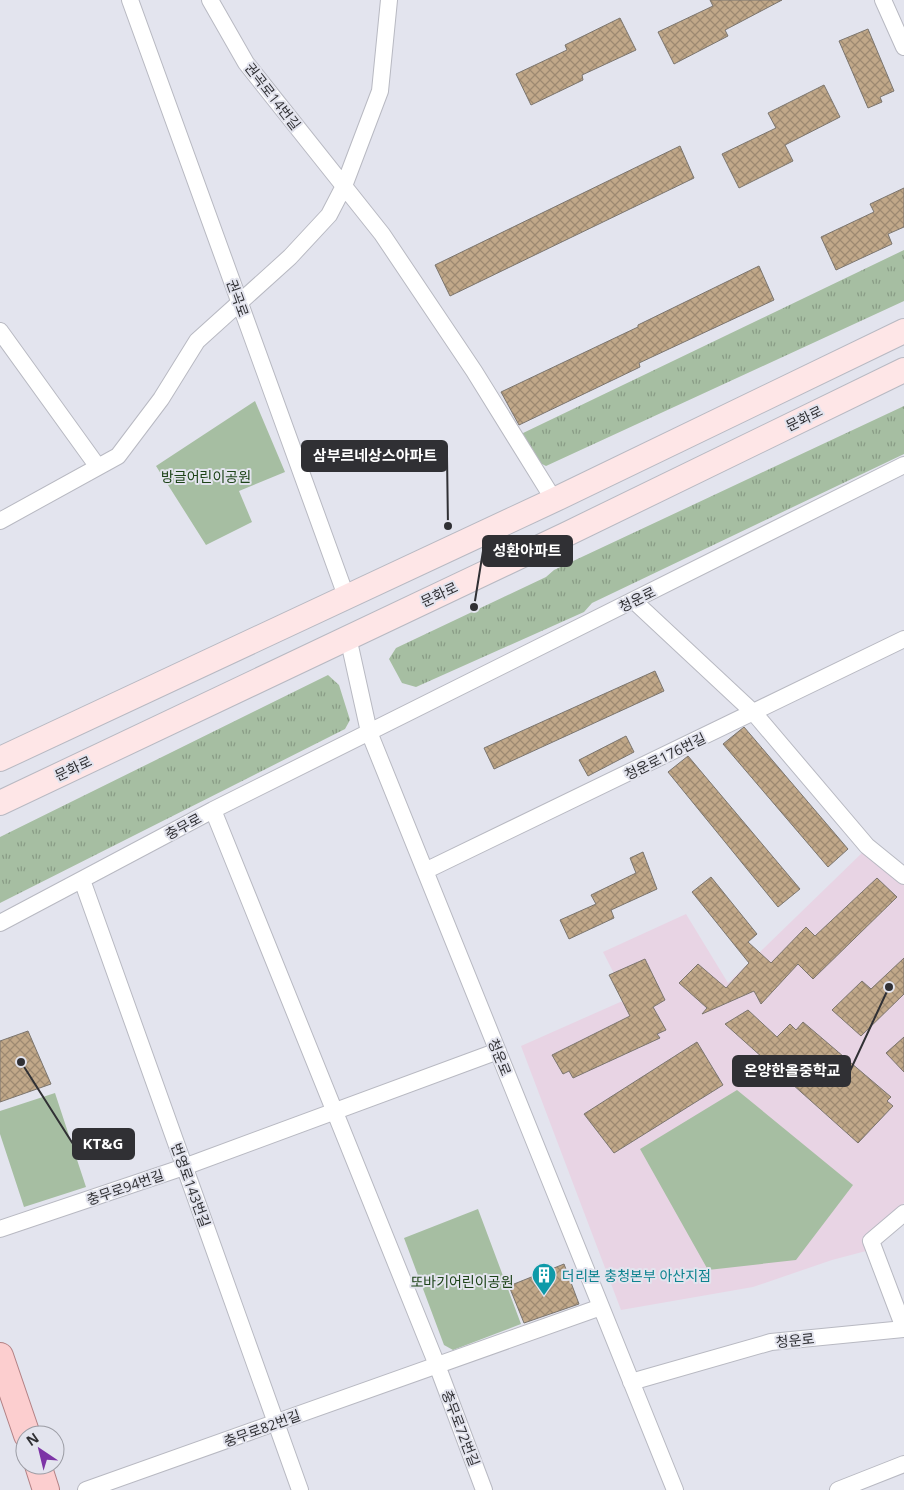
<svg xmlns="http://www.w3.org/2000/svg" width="904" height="1490" viewBox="0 0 904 1490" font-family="'Open Sans','Noto Sans KR',sans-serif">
<defs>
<pattern id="grass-tufts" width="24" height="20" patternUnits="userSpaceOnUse" patternTransform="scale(1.25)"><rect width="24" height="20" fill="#a6bea2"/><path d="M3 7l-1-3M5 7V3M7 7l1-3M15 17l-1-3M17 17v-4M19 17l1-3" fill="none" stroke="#889b85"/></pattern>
<pattern id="building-cross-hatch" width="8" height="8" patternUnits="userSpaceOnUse" patternTransform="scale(1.25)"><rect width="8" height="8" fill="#c1a889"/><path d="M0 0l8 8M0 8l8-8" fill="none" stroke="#9d8971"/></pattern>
</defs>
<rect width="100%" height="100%" fill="#e3e4ee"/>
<path fill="#e8d4e4" d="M 866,849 L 904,881 L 904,1203 L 868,1235 L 866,1251 L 832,1260 L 753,1287 L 621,1310 L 521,1046 L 627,999 L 603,952 L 686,914 L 728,983 Z"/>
<path fill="url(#grass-tufts)" d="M 904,250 L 904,301 L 546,466 L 538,462 L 521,434 Z
M 904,406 L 904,454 L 592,603 L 584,612 L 416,687 L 402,683 L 389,659 L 396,648 L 546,577 L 554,570 Z
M 328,675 L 339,685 L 350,720 L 345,729 L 0,903 L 0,837 Z"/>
<path fill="#a6bea2" d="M 255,401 L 285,472 L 239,491 L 252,522 L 206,545 L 156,466 Z
M 737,1090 L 853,1185 L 796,1260 L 708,1270 L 640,1149 Z
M 55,1093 L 86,1187 L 24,1207 L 0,1134 L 0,1111 Z
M 478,1209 L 521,1324 L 453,1350 L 444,1345 L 404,1238 Z"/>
<path fill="url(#building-cross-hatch)" stroke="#7b756e" d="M 710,0 L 782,0 L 725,30 L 728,36 L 674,64 L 658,32 L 713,6 Z
M 620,18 L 636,50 L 582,75 L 583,80 L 531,105 L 516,74 L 567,50 L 565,45 Z
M 868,29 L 894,91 L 880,97 L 882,102 L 868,108 L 839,41 Z
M 824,85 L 840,117 L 785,145 L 793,161 L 739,188 L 722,154 L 776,128 L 768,113 Z
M 680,146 L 694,178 L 450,296 L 435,265 Z
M 904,188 L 904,227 L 888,234 L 892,244 L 836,270 L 821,237 L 874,212 L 870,204 Z
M 759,266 L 774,300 L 639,363 L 640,367 L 519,425 L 501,392 L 638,327 L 638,325 Z
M 655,671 L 664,691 L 494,769 L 484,748 Z
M 744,727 L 848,849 L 828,867 L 723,744 Z
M 626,736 L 634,752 L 588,776 L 579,760 Z
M 688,756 L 800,889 L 778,907 L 668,772 Z
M 643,852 L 657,889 L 611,910 L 614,918 L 569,939 L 560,920 L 596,904 L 591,895 L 636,873 L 630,858 Z
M 711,877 L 757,934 L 748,942 L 771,963 L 806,927 L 815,936 L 877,878 L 897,897 L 813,979 L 798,964 L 761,1004 L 754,991 L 702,1014 L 707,1008 L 679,983 L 698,964 L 726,988 L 749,963 L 692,892 Z
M 904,958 L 904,994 L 861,1036 L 832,1010 L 862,981 L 871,989 Z
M 645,959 L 665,1000 L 653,1007 L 666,1030 L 657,1034 L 660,1038 L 573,1078 L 569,1071 L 563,1074 L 552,1055 L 630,1016 L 609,975 Z
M 748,1010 L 777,1037 L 790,1024 L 796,1030 L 803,1022 L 891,1097 L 887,1101 L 893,1106 L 858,1143 L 725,1024 Z
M 28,1031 L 51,1084 L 0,1102 L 0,1041 Z
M 904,1037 L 904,1072 L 886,1053 Z
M 697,1042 L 723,1085 L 614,1153 L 584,1114 Z
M 564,1264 L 579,1304 L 524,1323 L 509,1286 Z"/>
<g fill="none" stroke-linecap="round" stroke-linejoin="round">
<defs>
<path id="minor" d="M 130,0 L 346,596
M 210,0 L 246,63 L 382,234 L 474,371 L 554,500
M 883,0 L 904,47
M 0,331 L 98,467
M 0,521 L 118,456 L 161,399 L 197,341 L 290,257 L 329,215 L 344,186 L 380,91 L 389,0
M 634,601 L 754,713 L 867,846 L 904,876
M 348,637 L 369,732 L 675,1490
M 213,810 L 437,1365 L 484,1490
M 425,871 L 904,639
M 82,880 L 300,1490
M 0,923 L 213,810 L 904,465
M 904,1213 L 871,1241 L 904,1328
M 0,1229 L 184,1167 L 498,1051
M 631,1382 L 771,1342 L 904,1329
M 86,1490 L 601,1307
M 838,1490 L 904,1464"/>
<path id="secondary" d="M 0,759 L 554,500 L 904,331
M 0,803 L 567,534 L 904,370"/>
<path id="primary" d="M 0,1356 L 27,1435
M 38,1465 L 46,1490"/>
</defs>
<use href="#minor" stroke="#b8b9c2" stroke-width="18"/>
<use href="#secondary" stroke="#b8b9c2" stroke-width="26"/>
<use href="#primary" stroke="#b38184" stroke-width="28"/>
<use href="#minor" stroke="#fff" stroke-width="16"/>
<use href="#secondary" stroke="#fee6e7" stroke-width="24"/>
<use href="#primary" stroke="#fccecf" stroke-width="26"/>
</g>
<defs>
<symbol id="building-pin" viewBox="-11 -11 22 30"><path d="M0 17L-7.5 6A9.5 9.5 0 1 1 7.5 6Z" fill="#0f9aa8" stroke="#e3e4ee"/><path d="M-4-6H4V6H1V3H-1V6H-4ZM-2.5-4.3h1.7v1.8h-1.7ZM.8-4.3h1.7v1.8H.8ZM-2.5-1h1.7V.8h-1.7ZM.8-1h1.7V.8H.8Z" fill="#fff"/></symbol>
</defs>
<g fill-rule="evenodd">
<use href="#building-pin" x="530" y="1261" width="28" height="38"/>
</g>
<g text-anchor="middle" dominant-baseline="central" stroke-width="4" stroke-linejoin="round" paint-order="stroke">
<g font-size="14" fill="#303034" stroke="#e3e4ee">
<text transform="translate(273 96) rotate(52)">권곡로14번길</text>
<text transform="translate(238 298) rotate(70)">권곡로</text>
<text transform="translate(804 418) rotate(-26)">문화로</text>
<text transform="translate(439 594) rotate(-25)">문화로</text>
<text transform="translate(637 599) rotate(-26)">청운로</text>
<text transform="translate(665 756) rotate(-26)">청운로176번길</text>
<text transform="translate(73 768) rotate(-25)">문화로</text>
<text transform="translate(183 826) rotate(-28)">충무로</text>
<text transform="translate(500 1057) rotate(68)">청운로</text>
<text transform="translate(191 1185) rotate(70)">번영로143번길</text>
<text transform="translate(125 1187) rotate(-19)">충무로94번길</text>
<text transform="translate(795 1340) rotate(-6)">청운로</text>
<text transform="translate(262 1428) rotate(-20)">충무로82번길</text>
<text transform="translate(461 1428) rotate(69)">충무로72번길</text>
</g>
<g font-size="14" fill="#1d4318" stroke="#e3e4ee">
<text x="206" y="476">방글어린이공원</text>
<text x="462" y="1281">또바기어린이공원</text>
</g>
<g font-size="14" fill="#0d838f" stroke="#e3e4ee" text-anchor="start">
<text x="562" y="1275">더리본 충청본부 아산지점</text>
</g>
</g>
<path fill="none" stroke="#303034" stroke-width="2" d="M448 526L447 456M474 607L483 551M889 987L850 1071M21 1062L73 1144"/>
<g fill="#303034" stroke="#e3e4ee" stroke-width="2">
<circle cx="448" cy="526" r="5"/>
<circle cx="474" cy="607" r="5"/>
<circle cx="889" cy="987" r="5"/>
<circle cx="21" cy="1062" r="5"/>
</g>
<g fill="#303034" stroke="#303034" stroke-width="2">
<rect x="302" y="441" width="145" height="30" rx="5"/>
<rect x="483" y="536" width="89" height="30" rx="5"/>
<rect x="733" y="1056" width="117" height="30" rx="5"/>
<rect x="73" y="1129" width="61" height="30" rx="5"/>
</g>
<g font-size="15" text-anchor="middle" font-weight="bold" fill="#fff">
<text x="375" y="461">삼부르네상스아파트</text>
<text x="527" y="556">성환아파트</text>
<text x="792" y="1076">온양한올중학교</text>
<text x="103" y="1149">KT&amp;G</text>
</g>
<g transform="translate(40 1450) rotate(325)"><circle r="24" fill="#e3e4ee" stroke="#9b9ca4"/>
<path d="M0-4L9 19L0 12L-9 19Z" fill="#7d34a6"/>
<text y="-8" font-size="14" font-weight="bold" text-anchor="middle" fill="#303034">N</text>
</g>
</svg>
